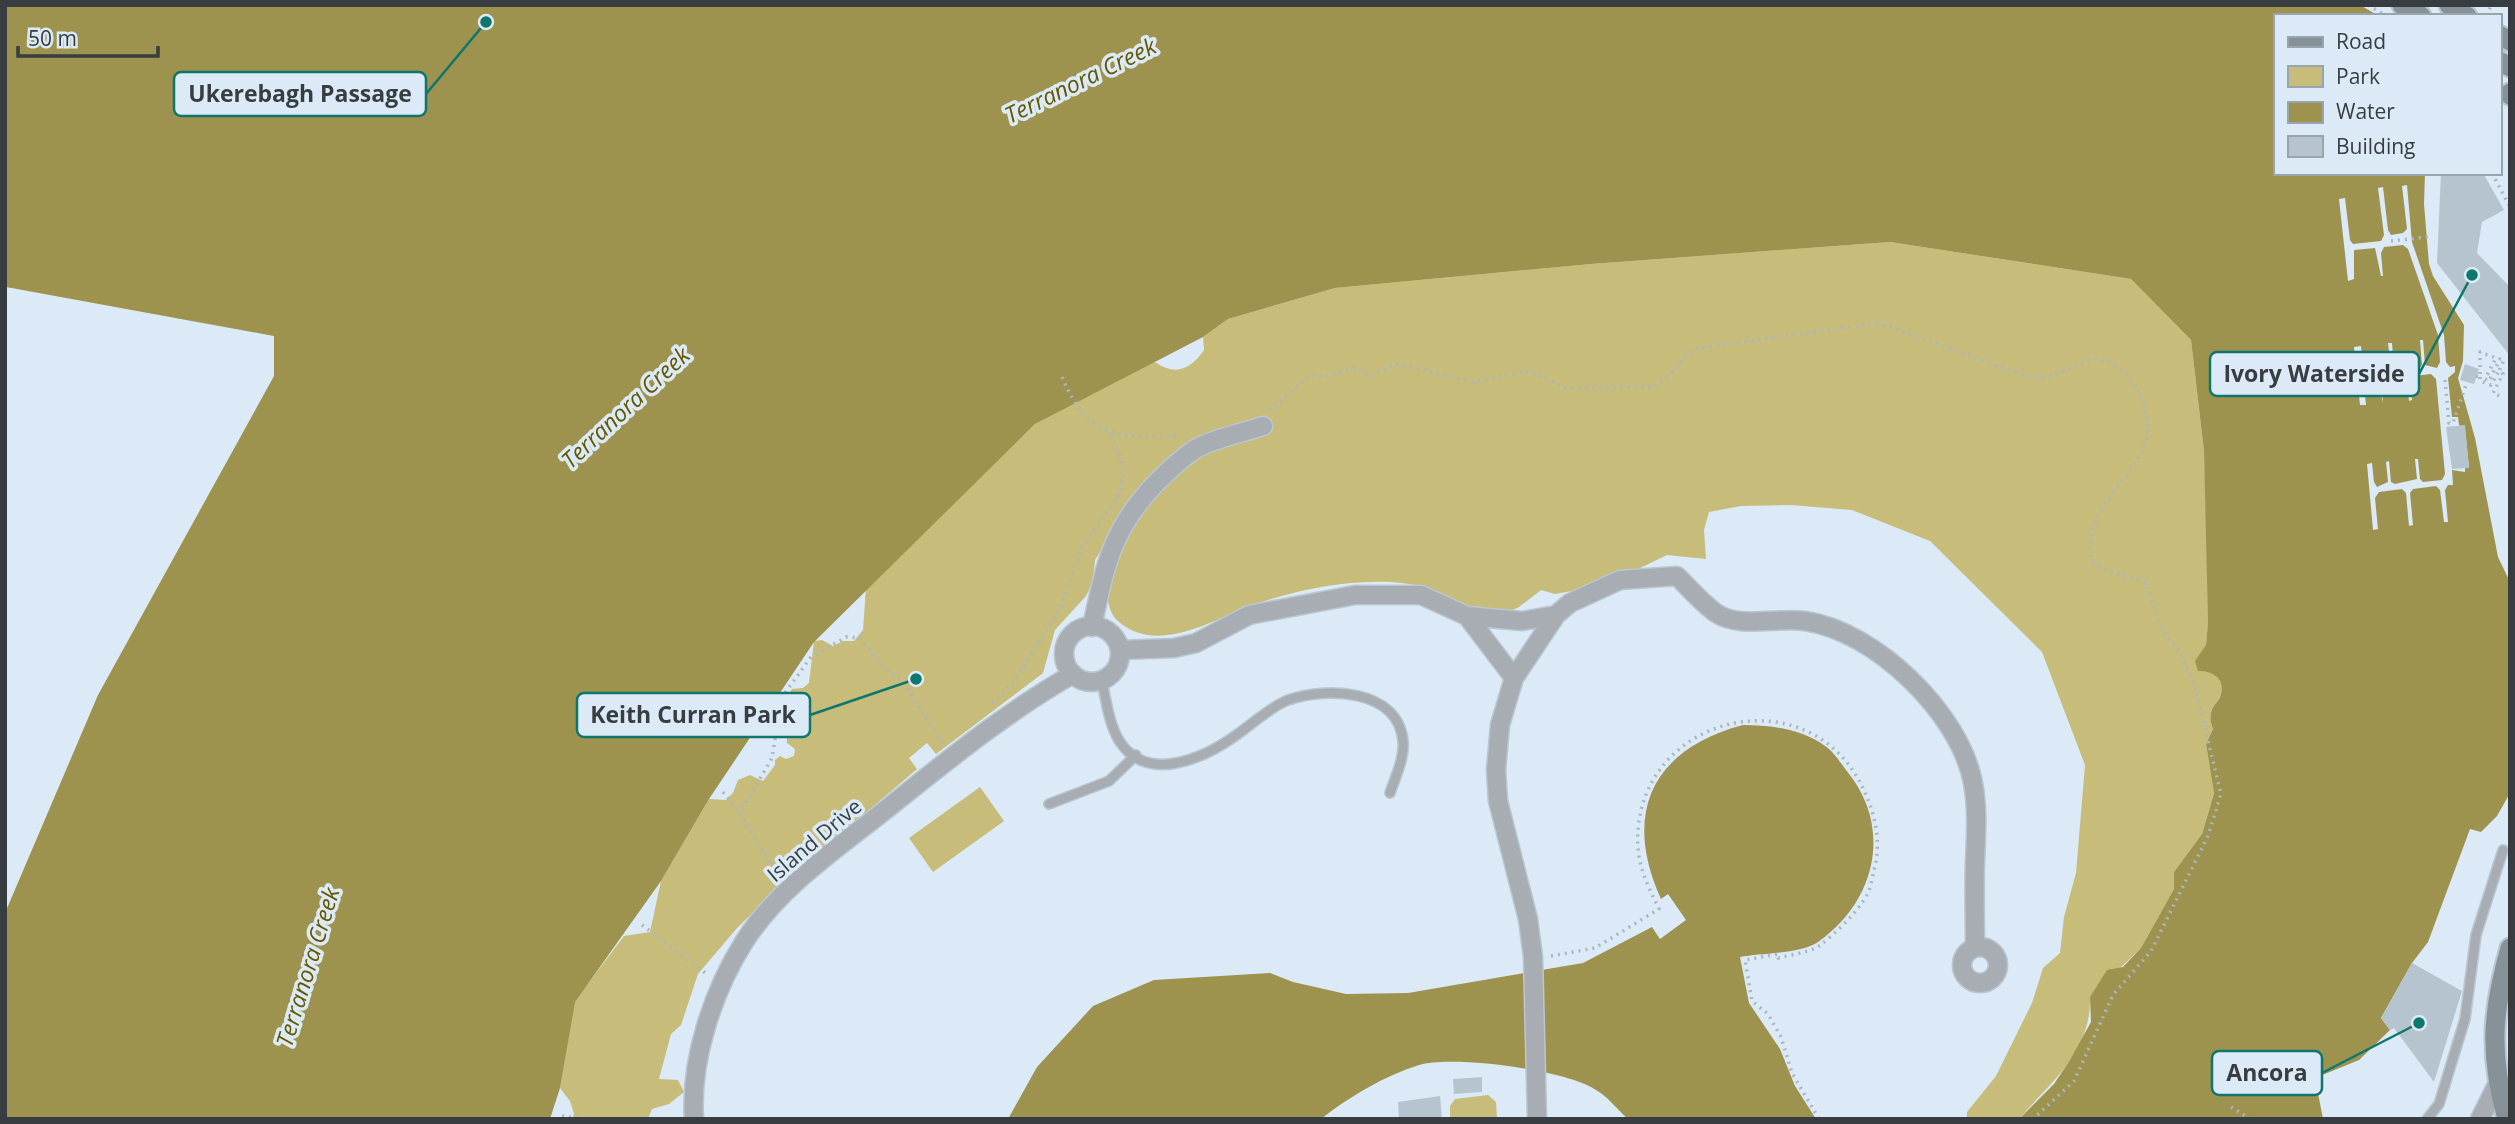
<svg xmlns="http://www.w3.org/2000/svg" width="2515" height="1124" viewBox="0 0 2515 1124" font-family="'Open Sans',sans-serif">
<rect width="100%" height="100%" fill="#dbeaf6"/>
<path fill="#c7bc79" d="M 1890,242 L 2131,279 L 2191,340 L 2204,451 L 2207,537 L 2208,622 L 2206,645 L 2198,671 C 2212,670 2225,678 2221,694 C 2220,701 2212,705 2211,713 C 2210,719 2211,724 2213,729 L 2206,744 L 2214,792 L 2202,834 L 2174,872 L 2174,889 L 2141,948 L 2090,997 C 2091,1053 2052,1080 2019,1119 L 1967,1119 L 1967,1112 L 1996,1076 L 2032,1003 L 2043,968 L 2060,953 L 2064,917 L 2076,873 L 2085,765 L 2042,652 L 1930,541 L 1852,510 L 1790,505 L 1741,506 L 1709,512 L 1704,530 L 1706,559 L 1667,555 L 1605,585 L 1555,594 L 1541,590 L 1519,607 L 1497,617 C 1470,611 1449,594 1423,587 C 1387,577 1337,583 1301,591 C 1282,596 1261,601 1244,608 C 1209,623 1154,654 1118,621 C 1100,605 1110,565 1105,544 L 1095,560 L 1093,582 L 1086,596 L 1055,630 L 1043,673 L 936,754 L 927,743 L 909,758 L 917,769 L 786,881 L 737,928 L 698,974 L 681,1025 L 671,1034 L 659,1079 L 678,1080 L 684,1092 L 669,1104 L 652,1109 L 648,1119 L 572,1119 L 574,1114 L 570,1101 L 560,1088 L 574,1002 L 624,936 L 650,932 L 661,881 L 709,799 L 726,800 L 733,793 L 738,780 L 750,775 L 763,781 L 775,765 L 775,760 L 780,756 L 786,759 L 794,756 L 795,749 L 787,743 L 785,699 L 792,689 L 803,688 L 809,683 L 814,641 L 822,640 L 833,646 L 843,641 L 854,641 L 863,630 L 866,588 L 1035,424 L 1141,367 L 1155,362 C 1175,376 1190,370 1204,350 L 1203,337 L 1228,319 L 1335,288 L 1591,264 Z
M 980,787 L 1004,821 L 933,872 L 909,838 Z
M 1488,1095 L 1496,1102 L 1497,1119 L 1450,1119 L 1450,1106 L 1455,1099 Z"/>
<path fill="#9d924e" d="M 5,5 L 2472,5 L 2469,16 L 2275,16 L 2275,173 L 2425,173 L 2424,204 L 2429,264 L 2433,276 L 2464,325 L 2463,361 L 2458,378 L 2475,438 L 2498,557 L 2510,582 L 2510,793 L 2497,816 L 2481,832 L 2470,829 L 2428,942 L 2412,963 L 2381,1018 L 2390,1030 L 2359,1060 L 2315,1078 L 2323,1119 L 2019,1119 L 2054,1084 L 2070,1060 L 2091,1022 L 2090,997 L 2107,970 L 2123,967 L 2141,948 L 2174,889 L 2174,872 L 2202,834 L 2214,793 L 2206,744 L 2213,729 C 2211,724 2210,719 2211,713 C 2212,705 2220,701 2221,694 C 2225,678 2212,671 2198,671 L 2195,661 L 2206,645 L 2208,622 L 2204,451 L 2191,340 L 2131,279 L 1890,242 L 1591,264 L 1335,288 L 1228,319 L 1203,337 L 1035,424 L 814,642 L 709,799 L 661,881 L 575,1002 L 560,1088 L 550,1119 L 5,1119 L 5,913 L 98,695 L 274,376 L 274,336 L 6,287 Z
M 1743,725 C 1771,725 1802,729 1825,746 C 1833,751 1840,762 1846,770 C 1893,826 1877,901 1818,942 C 1801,954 1761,953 1740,957 L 1749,1003 L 1780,1049 L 1795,1086 L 1816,1119 L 1628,1119 C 1617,1109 1608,1097 1596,1090 C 1568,1070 1452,1055 1419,1065 C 1384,1076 1349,1097 1321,1119 L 1008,1119 L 1037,1067 L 1093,1006 L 1154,980 L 1270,973 L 1293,982 L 1346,994 L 1408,993 L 1583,963 L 1652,927 L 1660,939 L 1686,920 L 1668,894 L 1661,899 C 1622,813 1652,749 1743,725 Z"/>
<path fill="#dbeaf6" d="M 2360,5 L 2475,5 L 2472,16 L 2379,16 Z
M 2407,185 L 2412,242 L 2444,335 L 2446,362 L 2450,367 L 2455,366 L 2455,372 L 2448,378 L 2452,417 L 2458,417 L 2459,425 L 2465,428 L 2469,468 L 2465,468 L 2465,472 L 2452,470 L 2453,485 L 2448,485 L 2445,490 L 2448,522 L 2444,522 L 2440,490 L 2436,486 L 2413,489 L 2410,493 L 2413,525 L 2409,526 L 2406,493 L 2402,489 L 2379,492 L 2375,498 L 2378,529 L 2373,530 L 2367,464 L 2372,463 L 2374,482 L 2377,487 L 2388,482 L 2386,462 L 2389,461 L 2391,482 L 2395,484 L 2417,479 L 2415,459 L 2418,459 L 2420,479 L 2423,482 L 2442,480 L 2445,474 L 2436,379 L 2431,374 L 2414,376 L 2411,380 L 2412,400 L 2409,401 L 2407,380 L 2403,377 L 2385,379 L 2382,383 L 2383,403 L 2379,383 L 2368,380 L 2364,386 L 2366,405 L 2360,405 L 2354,347 L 2361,346 L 2363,369 L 2367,374 L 2388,373 L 2391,369 L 2388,343 L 2392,343 L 2394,368 L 2399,372 L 2418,370 L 2422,365 L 2420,340 L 2423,340 L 2425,365 L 2437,368 L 2440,362 L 2438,335 L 2408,249 L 2403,245 L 2384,247 L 2381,253 L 2383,276 L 2381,276 L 2375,248 L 2354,250 L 2354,279 L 2348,281 L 2339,199 L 2345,198 L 2350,240 L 2353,244 L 2381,241 L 2384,235 L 2378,188 L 2383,187 L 2388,230 L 2391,235 L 2403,233 L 2407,229 L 2402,186 Z"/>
<path fill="#b5c4cf" d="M 2441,173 L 2483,173 L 2504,210 L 2482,222 L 2477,253 L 2510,287 L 2510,356 L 2437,263 Z
M 2465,364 L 2479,369 L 2474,384 L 2460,380 Z
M 2465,425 L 2469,468 L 2452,469 L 2446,427 Z
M 2412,963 L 2462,991 L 2434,1082 L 2394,1028 L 2390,1030 L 2381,1018 Z
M 1482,1077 L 1482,1092 L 1454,1094 L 1453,1079 Z
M 1440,1096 L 1442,1119 L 1399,1119 L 1398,1102 Z"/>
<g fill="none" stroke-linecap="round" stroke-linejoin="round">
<defs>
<path id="service" d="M 1102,681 C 1106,700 1109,725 1120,742 C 1148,784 1204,758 1235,736 C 1251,725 1270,707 1288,700 C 1325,687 1398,688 1403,741 C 1405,757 1395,778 1390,793
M 1049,804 L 1109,781 L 1136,755
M 2427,1119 L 2439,1104 L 2465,1019 L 2476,935 L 2503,850"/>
<path id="minor" d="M 1467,616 L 1522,621 L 1556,615
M1064 654a28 28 0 1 1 56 0a28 28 0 1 1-56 0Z
M 1092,627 C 1105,566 1111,530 1156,483 C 1168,471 1182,457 1197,448 C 1216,438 1242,433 1263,426
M 1120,650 L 1174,648 L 1196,643 L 1249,615 L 1355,595 L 1421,595 L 1467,616 L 1514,678
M1962 965a18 18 0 1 1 36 0a18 18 0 1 1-36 0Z
M 694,1119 C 690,1060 713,991 744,942 C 777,890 832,852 879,815 C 942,765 1003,714 1073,674
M 1537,1119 L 1533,957 L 1528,919 L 1498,801 L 1496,770 L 1500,725 L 1514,678 L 1556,615 L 1570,603 L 1620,580 L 1677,576 C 1689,588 1702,603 1716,613 C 1739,629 1778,617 1805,621 C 1875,631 1960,713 1973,783 C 1978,810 1976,835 1975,862 C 1974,890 1975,919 1975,947
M 2480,1119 L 2498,1083"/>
<path id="secondary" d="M 2402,5 L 2421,16
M 2449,5 L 2467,16
M 2499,35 L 2510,41
M 2499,61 L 2510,67
M 2510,93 L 2510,95
M 2507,1119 C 2489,1055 2492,1011 2510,948"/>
</defs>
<use href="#service" stroke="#bac7d2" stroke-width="12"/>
<use href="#minor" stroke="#bac7d2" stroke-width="21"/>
<use href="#secondary" stroke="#bac7d2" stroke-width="23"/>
<path stroke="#aab6c0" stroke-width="3.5" stroke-dasharray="2 5" stroke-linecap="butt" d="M 2368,5 L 2387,16
M 2487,16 L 2491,5
M 2492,173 L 2510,207
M 2391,241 L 2428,237
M 2476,376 L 2480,377 L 2480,352 L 2496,358 L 2485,379 L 2489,381 L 2500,359 L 2504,360 L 2499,371
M 1062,377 C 1089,442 1120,437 1182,436
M 2480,377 L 2480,381 L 2491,385 L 2499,371 L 2503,374 L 2493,393 L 2500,396
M 2445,380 L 2449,423 L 2453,423 L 2467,382
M 1269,410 L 1310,375 L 1326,376 L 1357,367 L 1369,376 L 1398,364 L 1473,382 L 1529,371 L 1566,388 L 1654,387 L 1676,370 L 1686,355 L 1699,348 L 1878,323 L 2030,377 C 2037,377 2045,377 2051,376 C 2069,371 2088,354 2107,361 C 2120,366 2132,379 2138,391 C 2178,469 2081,484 2091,560 L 2102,569 L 2146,582 L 2162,631 L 2178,650 L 2194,683 L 2221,794 L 2208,836 L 2151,951 L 2113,995 L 2074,1081 L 2033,1119
M 992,703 L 1012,684 L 1062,606 L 1081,548 L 1121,493 L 1124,470 L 1111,431
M 723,792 L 740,813
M 777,875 L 740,813 L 772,758 L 782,697 L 811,657 L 846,637 L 860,638 L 879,662 L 904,683 L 942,743
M 642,925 L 708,975
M 1551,956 L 1595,948 L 1659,909 C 1650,890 1640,871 1638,849 C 1629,718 1806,670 1863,788 C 1875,814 1882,842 1874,870 C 1872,878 1871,888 1867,895 C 1857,913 1835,934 1819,946 C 1810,952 1794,954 1783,957 L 1778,958 L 1778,954 L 1745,960 L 1752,1001 L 1768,1014 L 1781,1037 L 1792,1073 L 1819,1119
M 2231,1107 L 2250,1119
M 562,1116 L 585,1119"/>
<use href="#service" stroke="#a7adb2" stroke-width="9"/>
<use href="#minor" stroke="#a7adb2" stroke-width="18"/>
<use href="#secondary" stroke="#879198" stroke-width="19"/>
</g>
<g text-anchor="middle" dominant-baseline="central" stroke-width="7" stroke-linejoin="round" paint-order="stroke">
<g font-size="21" fill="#373d41" stroke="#dbeaf6">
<text transform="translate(814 840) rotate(-40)">Island Drive</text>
</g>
<g font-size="23" font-style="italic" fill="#645800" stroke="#dbeaf6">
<text transform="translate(1080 80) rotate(-26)">Terranora Creek</text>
<text transform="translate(625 407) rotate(-43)">Terranora Creek</text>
<text transform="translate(307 967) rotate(-73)">Terranora Creek</text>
</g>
</g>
<path fill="none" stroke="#0f766e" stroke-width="2.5" d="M486 22L426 94M2472 275L2419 374M916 679L810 715M2419 1023L2322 1073"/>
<g fill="#0f766e" stroke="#dbeaf6" stroke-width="2.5">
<circle cx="486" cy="22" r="7"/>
<circle cx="2472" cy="275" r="7"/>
<circle cx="916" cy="679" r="7"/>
<circle cx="2419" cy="1023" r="7"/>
</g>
<g fill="#dbeaf6" stroke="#0f766e" stroke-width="2.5">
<rect x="174" y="72" width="252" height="44" rx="7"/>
<rect x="2210" y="352" width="209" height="44" rx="7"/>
<rect x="577" y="693" width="233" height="44" rx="7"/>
<rect x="2212" y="1051" width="110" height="44" rx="7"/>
</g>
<g font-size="23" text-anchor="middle" font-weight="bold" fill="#373d41">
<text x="300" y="102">Ukerebagh Passage</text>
<text x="2314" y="382">Ivory Waterside</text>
<text x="693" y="723">Keith Curran Park</text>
<text x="2267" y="1081">Ancora</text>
</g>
<rect width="2515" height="1124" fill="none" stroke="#373d41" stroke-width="14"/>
<rect x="2274" y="14" width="228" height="161" fill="#dbeaf6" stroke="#99a5ae" stroke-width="2"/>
<rect x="2288" y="37" width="35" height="10" fill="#879198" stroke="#99a5ae" stroke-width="2"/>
<text x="2336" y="49" font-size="21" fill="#373d41">Road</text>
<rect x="2288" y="66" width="35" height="21" fill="#c7bc79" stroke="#99a5ae" stroke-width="2"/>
<text x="2336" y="84" font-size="21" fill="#373d41">Park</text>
<rect x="2288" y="102" width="35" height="21" fill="#9d924e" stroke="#99a5ae" stroke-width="2"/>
<text x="2336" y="119" font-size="21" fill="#373d41">Water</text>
<rect x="2288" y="136" width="35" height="21" fill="#b5c4cf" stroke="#99a5ae" stroke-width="2"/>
<text x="2336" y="154" font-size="21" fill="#373d41">Building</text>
<path d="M18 46v10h140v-10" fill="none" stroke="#373d41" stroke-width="3.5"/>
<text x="28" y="46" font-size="21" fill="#373d41" stroke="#dbeaf6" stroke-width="5" paint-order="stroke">50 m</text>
</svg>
